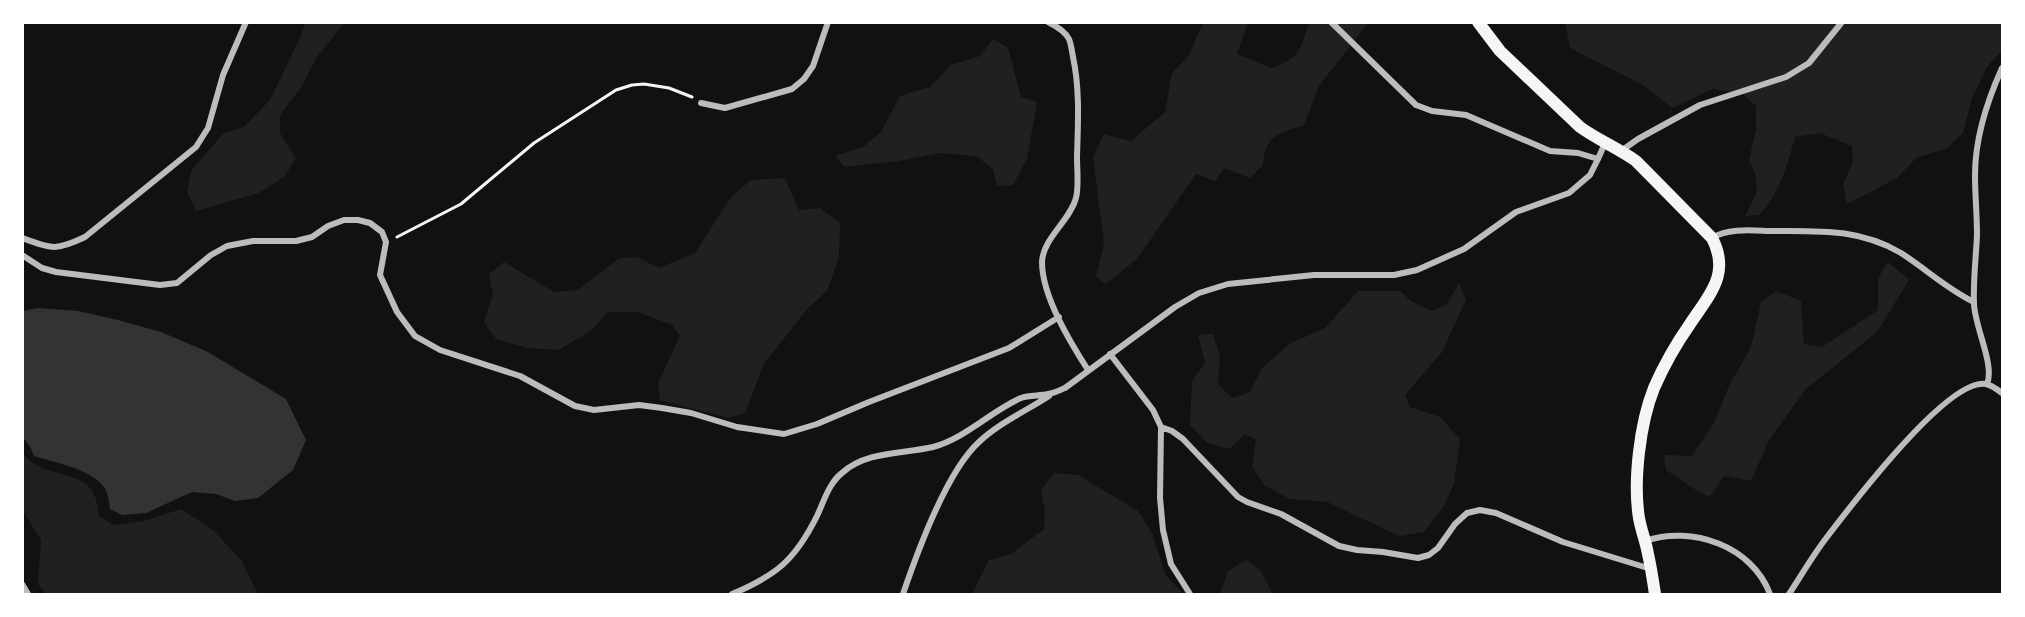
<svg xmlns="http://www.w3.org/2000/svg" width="2025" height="617" viewBox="0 0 2025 617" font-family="'PT Sans Narrow',sans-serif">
<rect width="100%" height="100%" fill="#111"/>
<path fill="#202020" d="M 1565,22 L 2002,23 L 2002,50 L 1987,67 L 1972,98 L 1963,133 L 1947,148 L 1916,158 L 1897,178 L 1847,204 L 1843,184 L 1853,162 L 1852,146 L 1820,133 L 1795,137 C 1787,167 1780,192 1759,215 L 1745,216 L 1757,192 L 1755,173 L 1749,160 L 1756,129 L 1756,106 L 1743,94 L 1713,89 L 1672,108 L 1643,85 L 1570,48 Z
M 305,23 L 344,23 L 317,57 L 302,86 L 280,115 L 280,133 L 296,159 L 284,177 L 259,193 L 196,211 L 187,191 L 192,169 L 223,134 L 244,127 L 270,100 L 300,38 Z
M 1203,23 L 1248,23 L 1237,54 L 1271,68 C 1301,58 1299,51 1309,23 L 1368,23 L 1319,86 L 1304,125 C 1279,134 1265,135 1263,165 L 1250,178 L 1224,168 L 1215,181 L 1196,174 L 1137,259 L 1106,284 L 1096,277 L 1104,243 L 1093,157 L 1104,134 L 1131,141 L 1165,112 L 1172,73 L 1189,55 Z
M 993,39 L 1008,48 L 1021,97 L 1037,102 L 1027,159 L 1013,185 L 997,186 L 993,169 L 976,156 L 940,153 L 899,161 L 845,167 L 835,156 L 863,147 L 881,132 L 900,96 L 930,87 L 951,65 L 980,56 Z
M 785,178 L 799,210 L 820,208 L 840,223 L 839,257 L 827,291 L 807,309 L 764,364 L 745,413 L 728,418 L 660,400 L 658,383 L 680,336 L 672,325 L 638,312 L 607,312 L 591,331 L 558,350 L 527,348 L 496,339 L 484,322 L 493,294 L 489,274 L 504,262 L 554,292 L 578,290 L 619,258 L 637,257 L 659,268 L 695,253 L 731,197 L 751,180 Z
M 1888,262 L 1909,280 L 1877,332 L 1806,389 L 1769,440 L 1751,481 L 1724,476 L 1710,497 L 1696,490 L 1666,470 L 1664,455 L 1692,456 L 1714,423 L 1729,386 L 1751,347 L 1761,302 L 1776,291 L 1801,301 L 1804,344 L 1822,347 L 1878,310 L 1878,278 Z
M 1459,283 L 1466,300 L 1442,352 L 1405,395 L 1410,407 L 1440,417 L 1460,439 L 1454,484 L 1444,506 L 1424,532 L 1399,536 L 1327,502 L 1290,499 L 1264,485 L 1252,466 L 1256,440 L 1245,434 L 1229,449 L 1207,443 L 1190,425 L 1192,381 L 1205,363 L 1198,335 L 1213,334 L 1220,357 L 1218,384 L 1232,398 L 1250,392 L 1262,368 L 1289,344 L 1325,328 L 1358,291 L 1400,291 L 1411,301 L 1432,311 L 1447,304 Z
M 22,452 C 44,485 99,462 98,515 L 113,525 L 144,521 L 181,509 L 213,530 L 242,561 L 258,594 L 46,594 L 38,584 L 41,540 L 23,511 Z
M 1054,473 L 1078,475 L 1138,511 L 1152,533 L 1165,574 L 1183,594 L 972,594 L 989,560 L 1011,554 L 1044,529 L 1045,510 L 1041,490 Z
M 1246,560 L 1260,570 L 1273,594 L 1220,594 L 1228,571 Z"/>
<path fill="#333" d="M 38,308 L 78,311 L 118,320 L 161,332 L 206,351 L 286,399 L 306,440 L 293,470 L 258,498 L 235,501 L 216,494 L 192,492 L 146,513 L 122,515 L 110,509 C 109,502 108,492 104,487 C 89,468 56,463 34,456 L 30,446 L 23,438 L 23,311 Z"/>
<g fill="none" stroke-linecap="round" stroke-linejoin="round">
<path stroke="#f5f5f5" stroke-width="3" d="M 397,237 L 461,204 L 534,143 L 616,90 L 632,85 L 644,84 L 669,88 L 692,97"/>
<path stroke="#bcbcbc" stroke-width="6" d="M 1048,22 C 1056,26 1065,31 1069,39 C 1071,44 1072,51 1073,57 C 1080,89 1078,123 1077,157 C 1077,170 1079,186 1076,198 C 1070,221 1043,238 1042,262 C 1042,296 1070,342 1088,370
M 1331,22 L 1416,105 L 1432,111 L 1466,115 L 1550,151 L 1578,153 L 1598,159 L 1605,143
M 701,103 L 725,108 L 792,89 L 804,79 L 813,66 L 828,22
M 1621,151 L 1638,139 L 1700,105 L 1786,77 L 1809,63 L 1842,22
M 22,238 C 52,249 56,251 85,237 L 196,147 L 208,128 L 223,75 L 246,22
M 1712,238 C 1731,227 1755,231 1776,231 C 1821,231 1860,229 1901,253 C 1926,269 1947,289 1974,302
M 22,255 L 42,268 L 56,272 L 160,285 L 177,283 L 211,255 L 227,246 L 253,241 L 296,241 L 312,237 L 328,226 L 344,220 L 358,220 L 370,223 L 382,232 L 386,242 L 380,275 L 397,312 L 415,336 L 440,350 L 520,376 L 575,406 L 594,410 L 639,405 L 662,408 L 691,413 L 737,427 L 784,434 L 817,424 L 869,402 L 1009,348 L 1059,317
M 1110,354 L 1153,410 L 1161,427 L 1160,498 L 1163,530 L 1171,564 L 1190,594
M 1987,384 C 1995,365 1975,328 1974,304 C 1973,281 1976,257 1977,235 C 1977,215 1975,195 1975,175 C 1975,139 1988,99 2002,68
M 1161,427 L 1172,431 L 1183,439 L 1238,497 L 1247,502 L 1281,514 L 1339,546 L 1357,550 L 1383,552 L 1418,558 L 1429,555 L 1438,548 L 1455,524 L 1467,513 L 1480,510 L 1496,513 L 1563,542 L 1651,569
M 1645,541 C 1692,525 1752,546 1770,594
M 22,584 L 28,594
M 732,594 C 777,575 795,560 817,516 C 824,501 829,483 842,473 C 866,451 903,454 933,447 C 966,438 991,411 1021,398 C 1029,395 1040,396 1048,394 C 1054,393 1060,390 1065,388 L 1175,307 L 1199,293 L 1228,284 L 1314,275 L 1394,275 L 1417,270 L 1464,249 L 1516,212 L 1569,193 L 1590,175 L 1598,159
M 903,594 C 917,553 947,471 979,442 C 999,423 1026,411 1049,396
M 1789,594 C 1801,576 1813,555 1827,537 C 1850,507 1948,377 1986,384 C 1991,385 1998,390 2002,393"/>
<path stroke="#f5f5f5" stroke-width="12" d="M 1478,22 L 1500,51 L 1580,127 C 1598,140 1618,148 1636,161 L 1712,238 C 1731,274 1709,295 1690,324 C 1676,344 1664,365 1654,388 C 1640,423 1633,481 1639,518 C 1641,530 1646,542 1648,554 C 1651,567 1653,581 1655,594"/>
</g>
<rect width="2025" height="617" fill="none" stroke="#ffffff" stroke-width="48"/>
</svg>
